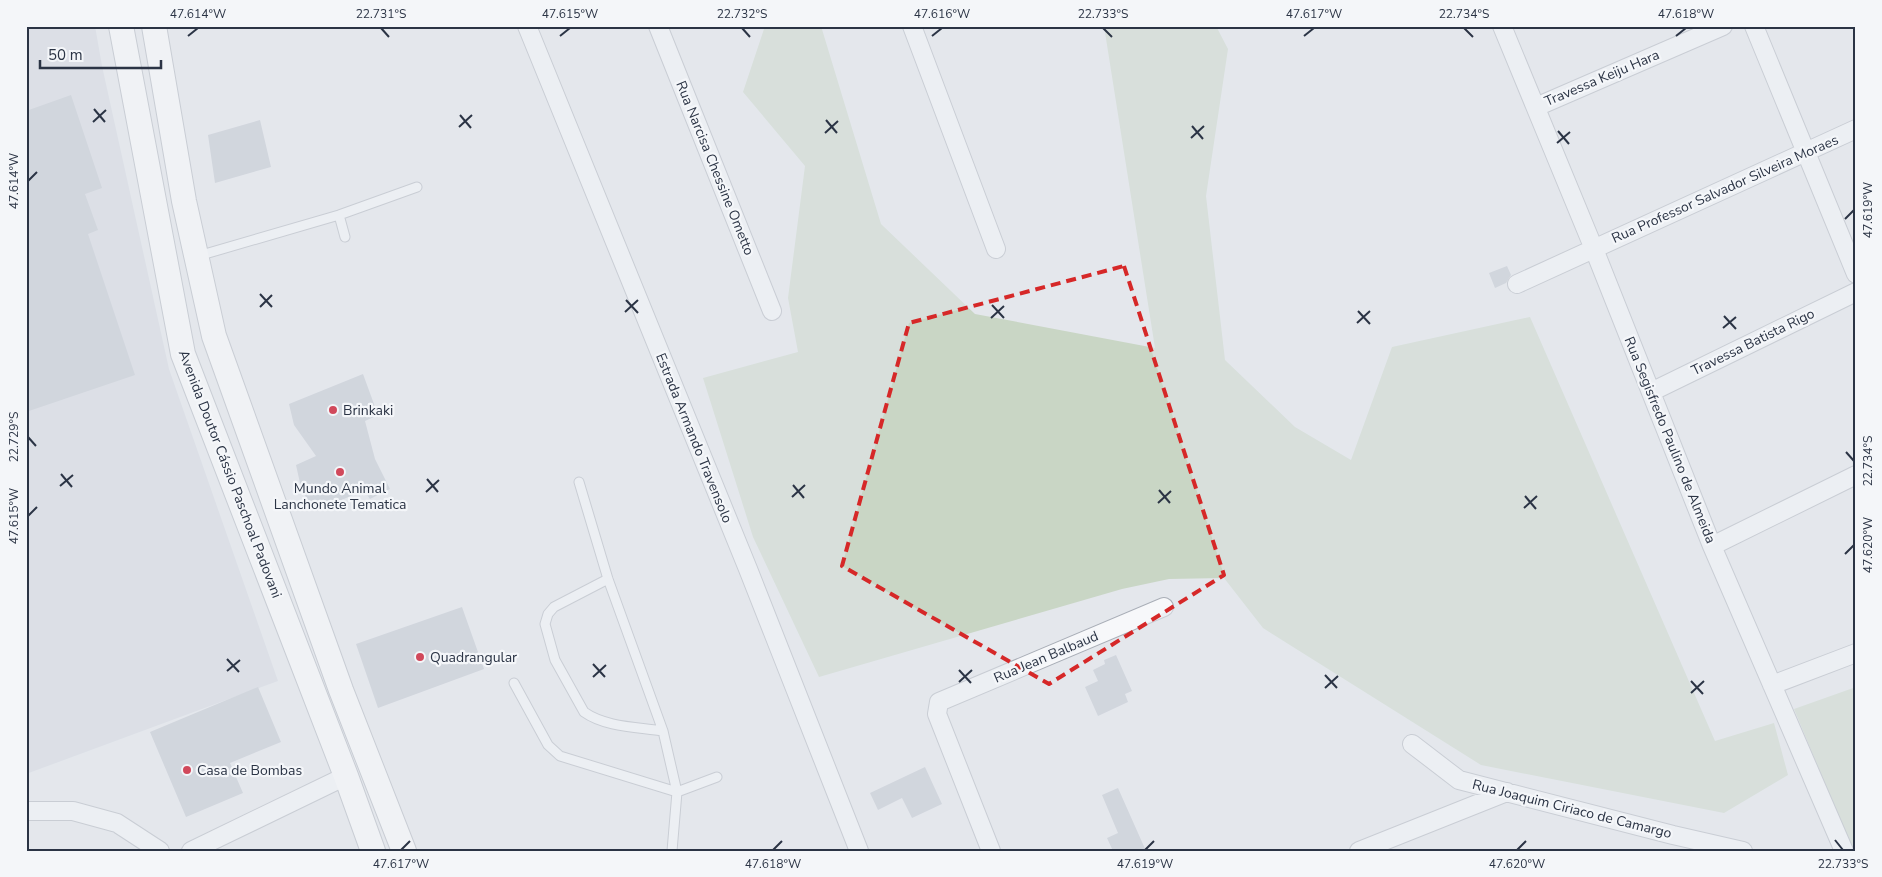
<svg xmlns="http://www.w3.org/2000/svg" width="1882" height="877" viewBox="0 0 1882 877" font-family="'Nunito Sans',sans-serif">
<rect width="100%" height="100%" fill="#e4e7ec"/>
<path fill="#d2d6de" d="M 95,26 L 102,66 L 169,369 L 278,681 L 26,774 L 26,27 Z"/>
<path fill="#c9d6c5" d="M 765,26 L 821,26 L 881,224 L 975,314 L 1155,348 L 1104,26 L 1216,26 L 1228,49 L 1206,196 L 1225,360 L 1295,427 L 1351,460 L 1392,347 L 1530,317 L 1715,741 L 1774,723 L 1788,775 L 1724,813 L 1481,765 L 1263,628 L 1224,578 L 1169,579 L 1122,589 L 819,677 L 753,537 L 703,378 L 798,352 L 788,298 L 805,166 L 743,92 Z
M 1856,687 L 1856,851 L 1853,851 L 1794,709 Z"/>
<path fill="#bbc0ca" d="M 71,95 L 102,188 L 85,194 L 98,230 L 88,234 L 135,375 L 26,412 L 26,111 Z
M 260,120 L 271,167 L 215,183 L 208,135 Z
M 1507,266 L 1511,275 L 1506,283 L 1495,288 L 1489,273 Z
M 363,374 L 378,415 L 365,421 L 375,459 L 390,489 L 370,499 L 364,490 L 317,511 L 302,492 L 296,465 L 316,456 L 294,425 L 289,404 Z
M 462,607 L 484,669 L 378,708 L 356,644 Z
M 1116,655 L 1132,691 L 1125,694 L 1128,702 L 1098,716 L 1085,687 L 1098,681 L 1093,670 L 1105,664 L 1104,660 Z
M 258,687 L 281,742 L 230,763 L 243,793 L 186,817 L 150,732 Z
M 925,767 L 942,804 L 912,818 L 902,798 L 878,810 L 870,793 Z
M 1118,788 L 1146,851 L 1113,851 L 1107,838 L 1118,833 L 1102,795 Z"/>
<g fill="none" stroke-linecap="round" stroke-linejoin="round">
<defs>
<path id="lane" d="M 339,215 L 345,237
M 198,256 L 339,215 L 417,187
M 579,482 L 608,579 L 663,731
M 608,579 L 554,607 L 548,614 L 545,624 L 555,660 L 584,712 C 605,727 637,727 663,731 L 677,792 L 672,851
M 514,683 L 548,745 L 560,756 L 677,792 L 717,777"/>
<path id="street" d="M 527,26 L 748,569 L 859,851
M 658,26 L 772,311
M 912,26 L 996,249
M 1502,26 L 1594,249 L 1712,546 L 1844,851
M 1754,26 L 1856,274
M 1536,107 L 1723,26
M 1517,284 L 1856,129
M 1651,392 L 1856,292
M 1712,546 L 1856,475
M 1772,685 L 1856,653
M 1412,744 L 1459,780 L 1673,835 L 1743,851
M 26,811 L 73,811 L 117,823 L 160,851
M 191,851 L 346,776
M 991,851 L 937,714 L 939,702 L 1164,607
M 1359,851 L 1507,792"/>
<path id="secondary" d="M 121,26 L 183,354 L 346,776 L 373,851
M 154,26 L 184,201 L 214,336 L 341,690 L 404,851"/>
</defs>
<use href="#lane" stroke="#a9aeb7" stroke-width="11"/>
<use href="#street" stroke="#a9aeb7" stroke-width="20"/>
<use href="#secondary" stroke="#a9aeb7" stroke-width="26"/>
<use href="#lane" stroke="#f7f8fa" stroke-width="9"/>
<use href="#street" stroke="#f7f8fa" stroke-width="18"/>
<use href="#secondary" stroke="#fff" stroke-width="24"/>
</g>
<path d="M0 0H1882V877H0ZM 1124,266 L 1224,575 L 1049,684 L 842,566 L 909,323 Z" fill="#e4e7ec" fill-opacity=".55" fill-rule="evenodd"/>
<path fill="none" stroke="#d62828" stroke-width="4" stroke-dasharray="10 6" stroke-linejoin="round" d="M 1124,266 L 1224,575 L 1049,684 L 842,566 L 909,323 Z"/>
<path fill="none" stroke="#2b3445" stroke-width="2" d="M 381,28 L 389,37M 742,28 L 750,37M 1103,28 L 1112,37M 1464,28 L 1473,37M 188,36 L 198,28M 560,36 L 570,28M 932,36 L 942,28M 1304,36 L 1314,28M 1676,36 L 1686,28M 94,109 L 105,122M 460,115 L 471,128M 826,120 L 837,133M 93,122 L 106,110M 1192,126 L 1203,139M 459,127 L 472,115M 1558,131 L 1569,144M 825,133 L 838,121M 1191,138 L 1204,126M 1557,143 L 1570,132M 28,181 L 37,172M 1845,219 L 1854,210M 260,294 L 272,307M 626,300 L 638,313M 992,305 L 1004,318M 260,307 L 272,295M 1358,311 L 1370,324M 625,312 L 638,300M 1724,316 L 1736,329M 991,318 L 1004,306M 1357,323 L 1370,311M 1723,328 L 1736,317M 28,437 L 36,446M 1846,452 L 1854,461M 61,474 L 72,487M 427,479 L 438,492M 793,485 L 804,498M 60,486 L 73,475M 1159,490 L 1170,503M 426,492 L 439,480M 1525,496 L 1536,509M 792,497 L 805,485M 1158,503 L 1171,491M 1524,508 L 1537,496M 28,516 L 37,507M 1845,554 L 1854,545M 227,659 L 239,672M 593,664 L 605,677M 959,670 L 971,683M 227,671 L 240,660M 1325,675 L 1337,688M 593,677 L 606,665M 1691,681 L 1703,694M 959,682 L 972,670M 1325,688 L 1338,676M 1691,693 L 1704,681M 1835,840 L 1843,850M 401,850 L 410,841M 773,850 L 782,841M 1145,850 L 1154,841M 1517,850 L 1526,841"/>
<g fill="#d1495b" stroke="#f4f6f9" stroke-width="2">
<circle cx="333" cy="410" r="5"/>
<circle cx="340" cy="472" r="5"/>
<circle cx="420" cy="657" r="5"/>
<circle cx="187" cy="770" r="5"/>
</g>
<g text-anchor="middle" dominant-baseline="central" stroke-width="4.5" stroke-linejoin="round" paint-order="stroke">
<g font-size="14" fill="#2b3445" stroke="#f4f6f9">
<text transform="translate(1602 78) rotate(-23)">Travessa Keiju Hara</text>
<text transform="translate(715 168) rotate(68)">Rua Narcisa Chessine Ometto</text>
<text transform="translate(1725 189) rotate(-24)">Rua Professor Salvador Silveira Moraes</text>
<text transform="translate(1753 342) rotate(-26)">Travessa Batista Rigo</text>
<text transform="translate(694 438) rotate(68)">Estrada Armando Travensolo</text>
<text transform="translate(1670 440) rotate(68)">Rua Segisfredo Paulino de Almeida</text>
<text transform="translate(230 474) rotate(69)">Avenida Doutor Cássio Paschoal Padovani</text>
<text transform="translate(1046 657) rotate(-23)">Rua Jean Balbaud</text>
<text transform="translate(1572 809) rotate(14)">Rua Joaquim Ciriaco de Camargo</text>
</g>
<g font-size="14" fill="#2b3445" stroke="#f4f6f9" text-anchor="start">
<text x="343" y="410">Brinkaki</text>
<text x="340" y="488" text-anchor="middle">Mundo Animal<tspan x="340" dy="16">Lanchonete Tematica</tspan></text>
<text x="430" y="657">Quadrangular</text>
<text x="197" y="770">Casa de Bombas</text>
</g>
</g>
<rect width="1882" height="877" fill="none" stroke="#f4f6f9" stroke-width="55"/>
<path d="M40 60v8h121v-8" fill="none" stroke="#2b3445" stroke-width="2.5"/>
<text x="48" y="60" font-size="15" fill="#2b3445" stroke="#f4f6f9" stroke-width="4" paint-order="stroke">50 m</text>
<rect x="28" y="28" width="1826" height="822" fill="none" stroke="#2b3445" stroke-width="2"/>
<g font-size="12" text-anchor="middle" fill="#2b3445">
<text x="198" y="18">47.614°W</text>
<text x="381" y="18">22.731°S</text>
<text x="570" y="18">47.615°W</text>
<text x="742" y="18">22.732°S</text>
<text x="942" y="18">47.616°W</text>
<text x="1103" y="18">22.733°S</text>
<text x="1314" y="18">47.617°W</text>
<text x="1464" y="18">22.734°S</text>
<text x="1686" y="18">47.618°W</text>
<text transform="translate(14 181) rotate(-90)" y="4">47.614°W</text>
<text transform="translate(1868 210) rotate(-90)" y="4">47.619°W</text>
<text transform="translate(14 437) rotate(-90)" y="4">22.729°S</text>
<text transform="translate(1868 461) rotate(-90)" y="4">22.734°S</text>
<text transform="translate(14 516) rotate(-90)" y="4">47.615°W</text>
<text transform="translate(1868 545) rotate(-90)" y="4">47.620°W</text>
<text x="401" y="868">47.617°W</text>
<text x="773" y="868">47.618°W</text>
<text x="1145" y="868">47.619°W</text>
<text x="1517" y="868">47.620°W</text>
<text x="1843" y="868">22.733°S</text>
</g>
</svg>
